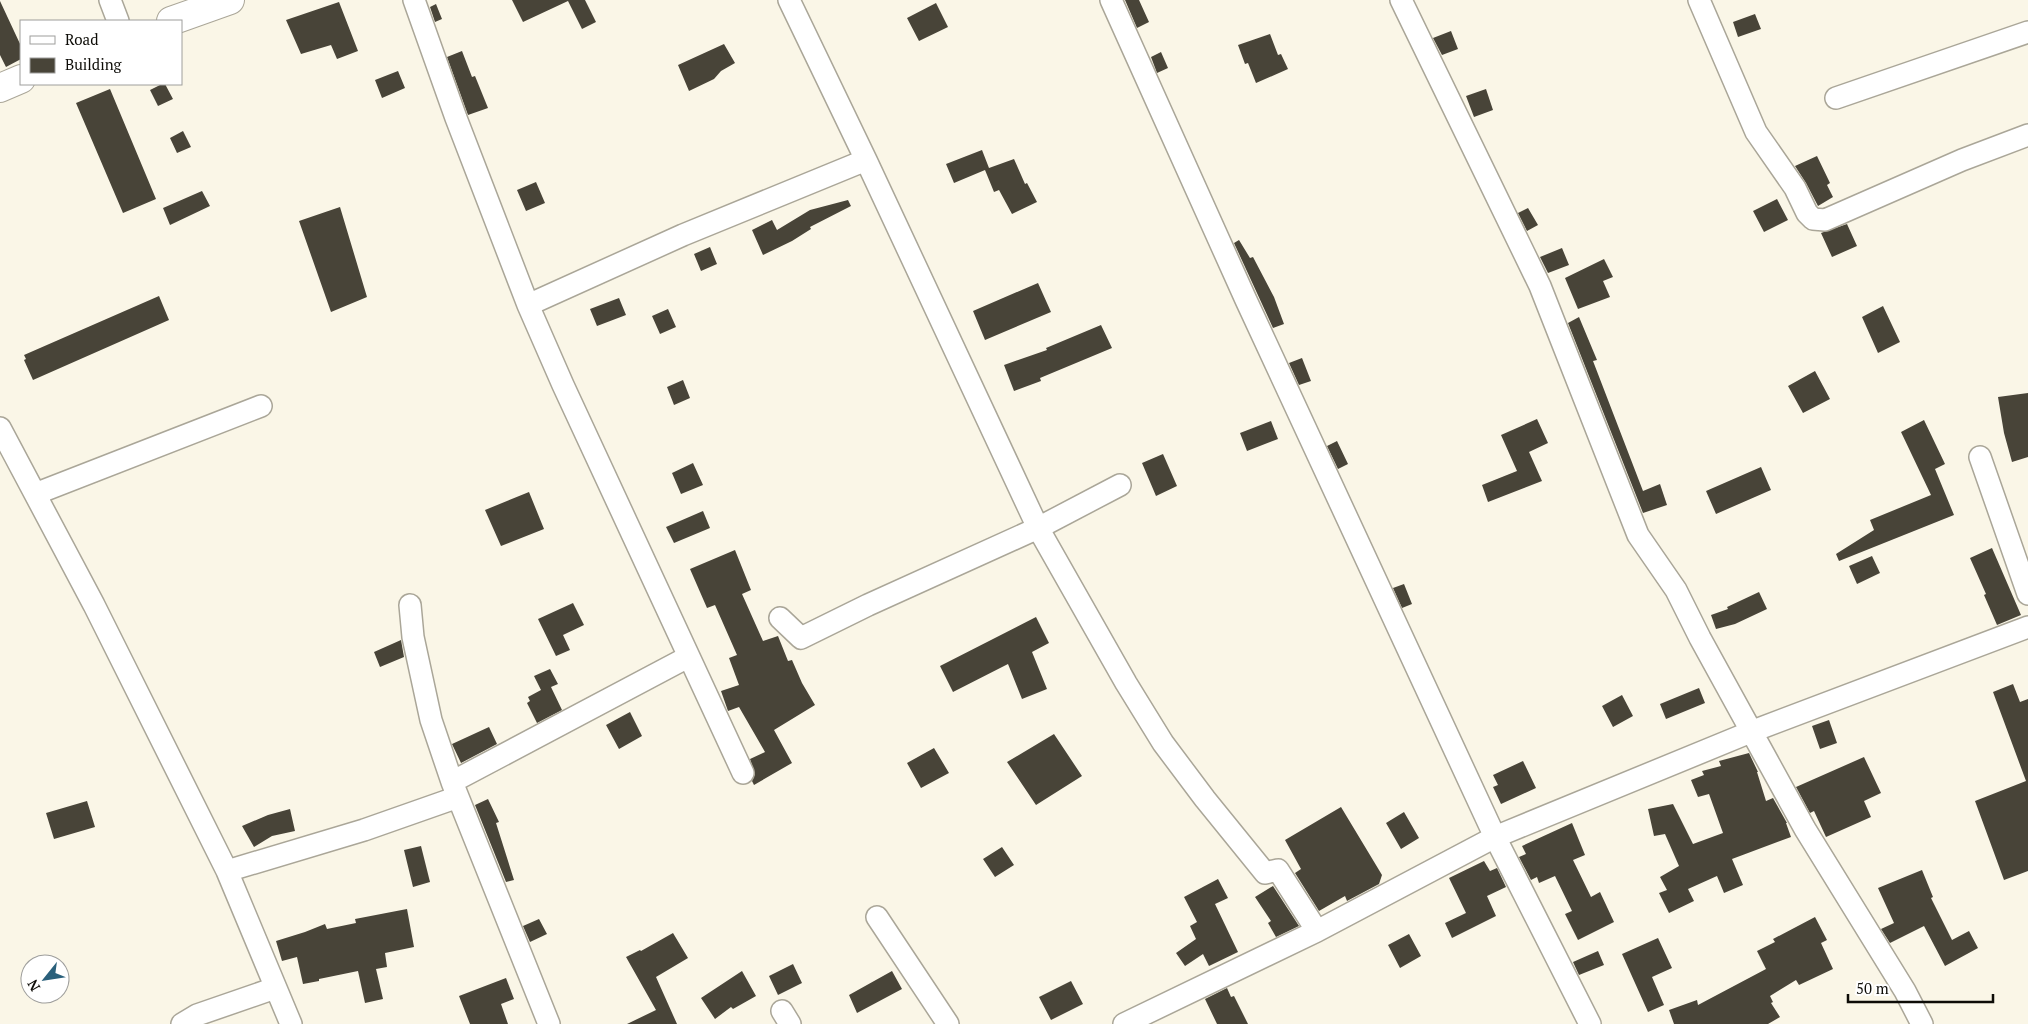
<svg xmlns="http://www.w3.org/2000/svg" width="2028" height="1024" viewBox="0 0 2028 1024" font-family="'PT Serif',serif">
<rect width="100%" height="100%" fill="#faf6e7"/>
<path fill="#484438" d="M 512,0 L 585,0 L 596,22 L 582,29 L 568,1 L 523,22 Z
M 1125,0 L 1139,0 L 1149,22 L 1137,28 Z
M 0,1 L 21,46 L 21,59 L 6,67 L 0,55 Z
M 339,2 L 358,51 L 337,59 L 331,45 L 301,54 L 286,20 Z
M 936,3 L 948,27 L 919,41 L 907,18 Z
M 436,4 L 442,19 L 435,22 L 430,7 Z
M 1755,14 L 1761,29 L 1738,37 L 1733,22 Z
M 1451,31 L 1458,49 L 1442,55 L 1433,38 Z
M 1270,34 L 1278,55 L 1281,54 L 1288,69 L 1256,83 L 1248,63 L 1245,64 L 1238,45 Z
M 724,44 L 735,63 L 721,71 L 714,79 L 689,91 L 678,65 Z
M 462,51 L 472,77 L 475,76 L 488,108 L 468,115 L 447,57 Z
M 1161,52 L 1168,68 L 1157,73 L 1151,57 Z
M 398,71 L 405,88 L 382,98 L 375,80 Z
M 162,84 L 165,84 L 173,99 L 158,106 L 150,90 Z
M 110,89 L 156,199 L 123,213 L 76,103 Z
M 1486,89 L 1493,110 L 1474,117 L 1466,96 Z
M 183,131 L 191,147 L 177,153 L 170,138 Z
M 982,150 L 989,168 L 1014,159 L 1025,184 L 1027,183 L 1037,202 L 1012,214 L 999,190 L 994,192 L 985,170 L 954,183 L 946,164 Z
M 1817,156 L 1830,183 L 1827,185 L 1833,197 L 1818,206 L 1806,183 L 1795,166 Z
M 536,182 L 545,203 L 526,211 L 517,190 Z
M 202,191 L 210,206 L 170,225 L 163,208 Z
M 1777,199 L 1788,220 L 1764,232 L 1753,211 Z
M 848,200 L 851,206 L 810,227 L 811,229 L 792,241 L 763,255 L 752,230 L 772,220 L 777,230 L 810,210 Z
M 340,207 L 367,297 L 331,312 L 299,221 Z
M 1528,208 L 1538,225 L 1527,231 L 1518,213 Z
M 1847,224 L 1857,246 L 1832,257 L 1821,233 Z
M 1239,240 L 1250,258 L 1253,257 L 1274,297 L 1284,324 L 1273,328 L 1234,243 Z
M 710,247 L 717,264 L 701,271 L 694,254 Z
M 1562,248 L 1569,265 L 1548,273 L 1540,257 Z
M 1604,259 L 1613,277 L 1603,281 L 1610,297 L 1578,309 L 1565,278 Z
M 1038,283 L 1051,312 L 985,340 L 973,311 Z
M 159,296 L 169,320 L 33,380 L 24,360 L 26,359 L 24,355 Z
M 619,298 L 626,315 L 597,326 L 590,309 Z
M 1883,306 L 1900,342 L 1878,353 L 1862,317 Z
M 668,309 L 676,327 L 660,334 L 652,316 Z
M 1579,317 L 1597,360 L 1593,361 L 1643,491 L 1660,484 L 1667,505 L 1643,513 L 1568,323 Z
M 1101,325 L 1112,348 L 1040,378 L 1041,381 L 1014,391 L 1004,365 L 1047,350 L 1046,348 Z
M 1302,358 L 1311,381 L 1299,385 L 1289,363 Z
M 1815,371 L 1830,399 L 1803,413 L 1788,386 Z
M 683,380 L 690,398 L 674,405 L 667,387 Z
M 2028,393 L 2028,457 L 2012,462 L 2004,433 L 1998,397 Z
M 1537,419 L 1548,443 L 1529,452 L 1542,481 L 1488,502 L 1482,485 L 1517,471 L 1501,435 Z
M 1924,420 L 1945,464 L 1935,469 L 1954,515 L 1839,561 L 1836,554 L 1874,530 L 1870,520 L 1931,495 L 1901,432 Z
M 1271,421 L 1278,439 L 1247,451 L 1240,433 Z
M 1337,441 L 1348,464 L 1338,469 L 1327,446 Z
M 1163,454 L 1177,486 L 1156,496 L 1142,463 Z
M 693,463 L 703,485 L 681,494 L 672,473 Z
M 1761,467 L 1771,490 L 1716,514 L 1706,491 Z
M 529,492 L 544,529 L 501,546 L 485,510 Z
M 703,511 L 710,528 L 674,543 L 666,527 Z
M 1992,548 L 2021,615 L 1997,625 L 1984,595 L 1986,594 L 1970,558 Z
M 735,550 L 751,590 L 742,594 L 763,641 L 778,636 L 788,661 L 792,660 L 802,683 L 815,705 L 774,730 L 792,763 L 754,785 L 752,781 L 755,774 L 750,759 L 765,752 L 739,707 L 728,711 L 721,691 L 739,685 L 729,658 L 737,655 L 715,605 L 707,608 L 690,569 Z
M 1872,556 L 1880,573 L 1857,584 L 1849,566 Z
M 1404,584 L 1412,604 L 1402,608 L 1393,588 Z
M 1759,592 L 1767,609 L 1735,624 L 1716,629 L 1711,615 L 1728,609 L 1727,607 Z
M 573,603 L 584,625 L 563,635 L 570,650 L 556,656 L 538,619 Z
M 1036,617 L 1049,643 L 1032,652 L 1047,689 L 1022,699 L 1008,664 L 953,692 L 940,666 Z
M 401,640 L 404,657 L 380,667 L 374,652 Z
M 550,669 L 558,684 L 551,687 L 562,710 L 537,723 L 527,703 L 530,701 L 528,697 L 541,690 L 534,676 Z
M 2013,684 L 2020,702 L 2028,699 L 2028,871 L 2004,880 L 1975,801 L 2026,781 L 1993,692 Z
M 1699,688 L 1705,703 L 1666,719 L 1660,704 Z
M 1622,695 L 1633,716 L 1613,727 L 1602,706 Z
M 630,712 L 642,736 L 619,749 L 606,725 Z
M 1829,720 L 1837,743 L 1820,749 L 1812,726 Z
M 489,727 L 497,744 L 461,763 L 452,744 Z
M 1054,734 L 1082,776 L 1036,805 L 1007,762 Z
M 934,748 L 949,773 L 921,788 L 907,763 Z
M 1749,753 L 1758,772 L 1757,772 L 1766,801 L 1773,798 L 1787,823 L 1786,823 L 1791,837 L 1732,859 L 1743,885 L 1724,893 L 1717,876 L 1688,889 L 1694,901 L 1669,913 L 1659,893 L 1667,890 L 1660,877 L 1679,866 L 1665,834 L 1654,836 L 1648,809 L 1673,804 L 1693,844 L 1723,833 L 1709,794 L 1698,797 L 1691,780 L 1704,775 L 1702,771 L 1721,766 L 1719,761 Z
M 1864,757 L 1881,793 L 1864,801 L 1871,817 L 1826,837 L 1814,811 L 1810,813 L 1796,787 Z
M 1523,761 L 1536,788 L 1501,804 L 1493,787 L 1498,785 L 1493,775 Z
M 488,799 L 499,822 L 496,823 L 514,880 L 506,882 L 475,805 Z
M 87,801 L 95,827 L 54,839 L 46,813 Z
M 1341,807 L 1382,875 L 1379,884 L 1347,901 L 1345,896 L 1319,911 L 1295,873 L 1301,869 L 1285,840 Z
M 290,809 L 295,831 L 272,836 L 254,847 L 242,826 L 268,815 Z
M 1404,812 L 1419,838 L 1401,849 L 1386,823 Z
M 1572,823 L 1585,855 L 1573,860 L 1591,897 L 1600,892 L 1614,922 L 1578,940 L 1565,914 L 1572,911 L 1555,876 L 1539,883 L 1537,877 L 1531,880 L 1519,857 L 1526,854 L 1522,846 Z
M 421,846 L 430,882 L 413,887 L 404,850 Z
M 1002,847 L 1014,865 L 995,877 L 983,859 Z
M 1484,861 L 1490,871 L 1497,868 L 1506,887 L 1487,896 L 1496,916 L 1452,938 L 1445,923 L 1466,913 L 1449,878 Z
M 1922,870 L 1933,897 L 1931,898 L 1952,940 L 1969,931 L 1978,948 L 1945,966 L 1924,926 L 1890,943 L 1881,929 L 1894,923 L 1878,888 Z
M 1218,879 L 1228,898 L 1215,904 L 1238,952 L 1209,966 L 1203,954 L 1185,966 L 1176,953 L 1196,939 L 1190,926 L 1197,922 L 1184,897 Z
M 1273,886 L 1299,926 L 1276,937 L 1268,923 L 1271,921 L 1255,897 Z
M 407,909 L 414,947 L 385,953 L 387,967 L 376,969 L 383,999 L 365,1003 L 358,971 L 319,979 L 319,981 L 303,984 L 297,957 L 282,961 L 276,941 L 305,932 L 325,924 L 327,929 L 356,923 L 355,919 Z
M 1815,917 L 1827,940 L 1821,943 L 1833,969 L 1799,985 L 1796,980 L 1770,996 L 1773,1002 L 1771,1003 L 1780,1017 L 1768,1024 L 1674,1024 L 1669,1010 L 1697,1000 L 1698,1005 L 1766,969 L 1757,951 L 1775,942 L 1773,939 Z
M 539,919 L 547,934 L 530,942 L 523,926 Z
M 673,933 L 688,958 L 656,977 L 677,1024 L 627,1024 L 656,1010 L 626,957 L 640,950 L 641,951 Z
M 1409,934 L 1421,956 L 1400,968 L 1388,945 Z
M 1658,938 L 1672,968 L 1652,977 L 1664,1005 L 1648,1012 L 1622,954 Z
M 1598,951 L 1604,965 L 1579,975 L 1573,962 Z
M 793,964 L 802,983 L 778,995 L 769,976 Z
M 742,971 L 756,996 L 733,1009 L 731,1007 L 715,1019 L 701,998 Z
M 892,971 L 902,989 L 857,1013 L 849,995 Z
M 506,978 L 514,999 L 501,1004 L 508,1024 L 470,1024 L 459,996 Z
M 1071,981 L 1083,1004 L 1051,1020 L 1039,997 Z
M 1227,988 L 1231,997 L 1234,996 L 1248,1024 L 1217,1024 L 1205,999 Z"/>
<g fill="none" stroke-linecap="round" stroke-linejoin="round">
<defs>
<path id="street" d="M 110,0 L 118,21
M 414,0 L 456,118 L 528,305 L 563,385 L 743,773
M 789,0 L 866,160 L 1038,528 L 1126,683 L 1163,743 L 1205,799 L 1265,873 L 1278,870 L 1317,931
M 1111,0 L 1246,300 L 1495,837 L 1590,1024
M 1401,0 L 1540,286 L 1638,535 L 1676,590 L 1700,638 L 1805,829 L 1905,991 L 1922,1024
M 1699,0 L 1756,132 L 1795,188 L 1807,213 L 1813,219 L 1825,220 L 1962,160 L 2028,135
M 1836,98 L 2028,32
M 528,305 L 683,235 L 866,160
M 0,428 L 94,605 L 227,871 L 291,1024
M 1980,457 L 2028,594
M 35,494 L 261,406
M 410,605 L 413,637 L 431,720 L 452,782 L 549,1024
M 780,618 L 801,638 L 868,605 L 1038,528 L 1120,485
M 452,782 L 688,657
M 227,871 L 364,830 L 458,797
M 877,917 L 948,1024
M 782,1011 L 790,1024
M 182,1024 L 197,1015 L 275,988
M 1124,1024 L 1317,931 L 1495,837 L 1753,731 L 2028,627"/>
<path id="secondary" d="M 171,21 L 230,0
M 0,88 L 21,79"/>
</defs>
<use href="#street" stroke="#aaa698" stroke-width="24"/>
<use href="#secondary" stroke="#aaa698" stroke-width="30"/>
<use href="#street" stroke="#fff" stroke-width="21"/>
<use href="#secondary" stroke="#fff" stroke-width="28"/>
</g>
<rect x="20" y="20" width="162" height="65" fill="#ffffff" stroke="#9e9e9c"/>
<rect x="30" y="36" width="25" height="8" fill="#ffffff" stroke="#9e9e9c"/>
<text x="65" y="45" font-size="15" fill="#0d0c07">Road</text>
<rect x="30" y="58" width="25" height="15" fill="#484438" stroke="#9e9e9c"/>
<text x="65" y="70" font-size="15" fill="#0d0c07">Building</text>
<g transform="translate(45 979) rotate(240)"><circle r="24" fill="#ffffff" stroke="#9e9e9c"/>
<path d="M0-4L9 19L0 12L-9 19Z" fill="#2a607b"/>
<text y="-8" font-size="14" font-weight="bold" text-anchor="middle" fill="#0d0c07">N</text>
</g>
<path d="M1848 994v8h145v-8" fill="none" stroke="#0d0c07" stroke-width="2.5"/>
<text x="1856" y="994" font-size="15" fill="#0d0c07" stroke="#ffffff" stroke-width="4" paint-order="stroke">50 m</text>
</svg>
